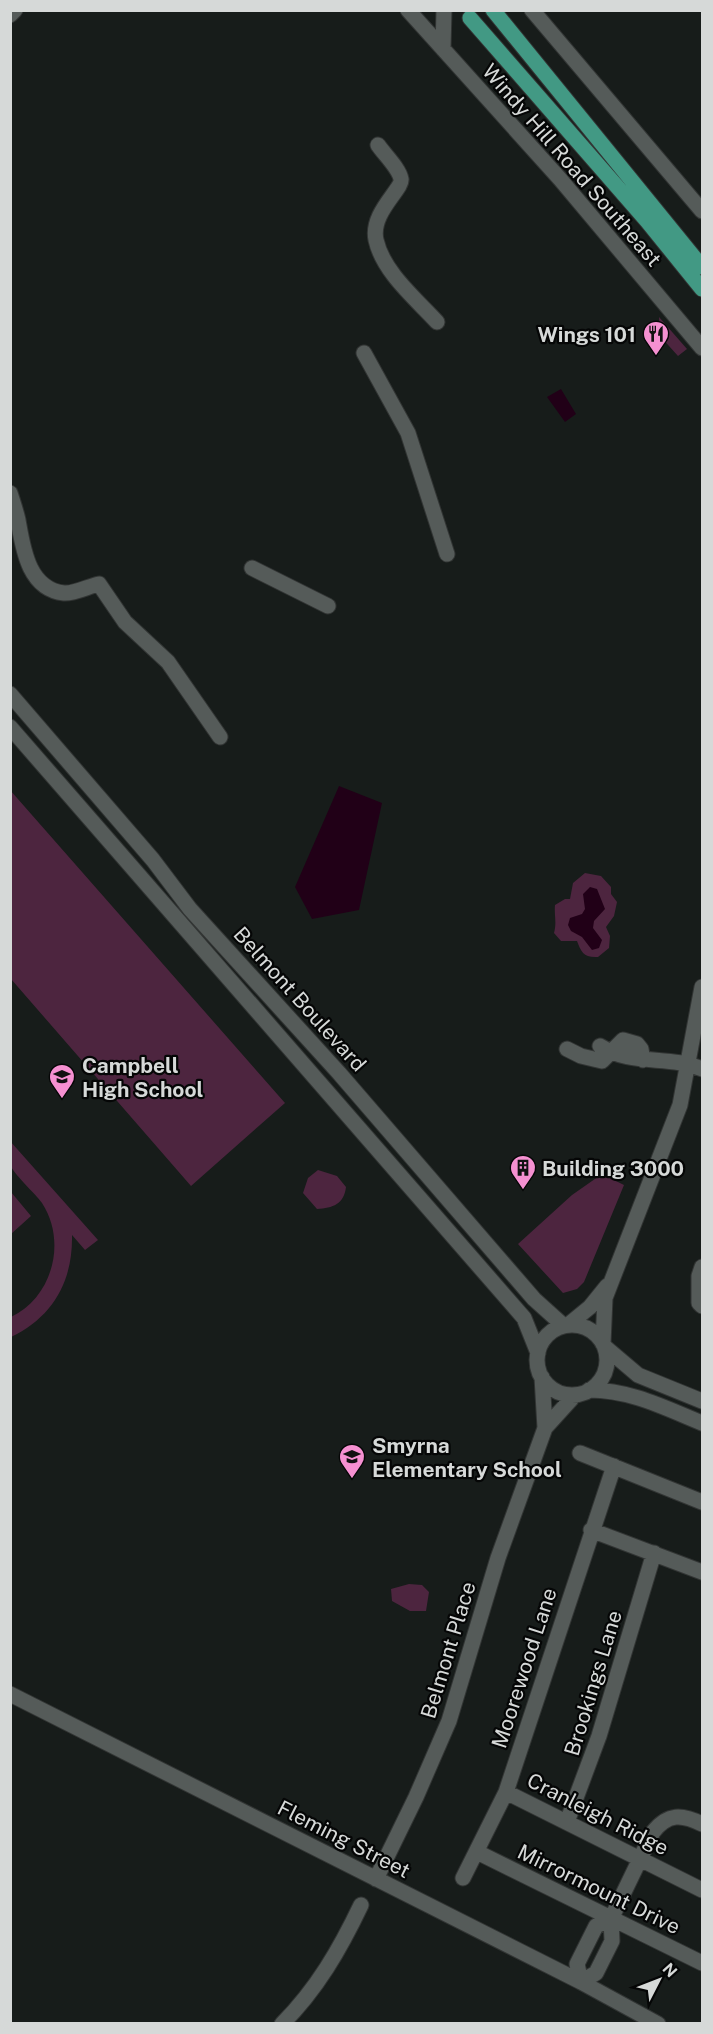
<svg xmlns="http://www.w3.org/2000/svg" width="713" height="2034" viewBox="0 0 713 2034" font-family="'Public Sans',sans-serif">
<rect width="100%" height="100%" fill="#171c1a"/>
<path fill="#4d253f" d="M 659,317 L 687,349 L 678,356 L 660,336 Z
M 10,790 L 285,1103 L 191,1186 L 11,979 Z
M 585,873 L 601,876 L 611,887 L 611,894 L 617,902 L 614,916 L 606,927 L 610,936 L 609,948 L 598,957 C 584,958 581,952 577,941 L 561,941 L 554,933 C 557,922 554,915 555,905 L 565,899 L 570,899 L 573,883 Z
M 10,1141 L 98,1240 L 85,1250 L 72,1235 C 73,1281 53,1317 11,1337 L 11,1317 C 53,1297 67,1241 42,1203 C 35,1193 13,1174 10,1164 C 9,1157 10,1148 10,1141 Z
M 318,1170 L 337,1176 L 346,1187 C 344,1204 333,1208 317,1209 L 303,1193 L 308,1178 Z
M 602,1174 L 624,1185 L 584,1282 L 577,1289 L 563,1293 L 518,1244 L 572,1195 Z
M 11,1192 L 31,1216 L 11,1234 L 10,1234 Z
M 409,1584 L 422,1585 L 429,1592 L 426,1611 L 410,1611 L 392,1601 L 391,1589 Z"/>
<path fill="#210017" d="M 561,389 L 576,414 L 565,422 L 547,397 Z
M 339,786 L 382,803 L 359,910 L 312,919 L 295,887 Z
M 590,887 L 597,889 L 605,909 L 594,921 L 593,928 L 602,940 L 599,948 L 592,950 L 582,937 L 571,931 L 568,925 L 570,918 L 582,914 L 585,909 L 583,894 Z"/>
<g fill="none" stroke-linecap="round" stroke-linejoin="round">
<defs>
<path id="minor" d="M 408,10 L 560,179 L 702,348
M 532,10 L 702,211
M 10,15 L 15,10
M 443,49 L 444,10
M 378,145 C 384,154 399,168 401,179 C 403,189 370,213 376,240 C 383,272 416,299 437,322
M 364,353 L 408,433 L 447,554
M 10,493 C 13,502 16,511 18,520 C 23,548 28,589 64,593 C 74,594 89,586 99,584 L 125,622 L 168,662 L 220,737
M 252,568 L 328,606
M 10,694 L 153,860 L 190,909 L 339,1073 L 534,1299 L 564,1326
M 10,727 L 524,1318 L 538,1353
M 600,1046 C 631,1066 670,1055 702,1069
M 567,1049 L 581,1056 L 602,1061 L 623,1040 L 637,1044 L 641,1049 L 643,1060
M 702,1267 L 699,1276 L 699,1303 L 702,1306
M 568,1325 L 590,1307 L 607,1286
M537 1360a35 35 0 1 1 70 0a35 35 0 1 1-70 0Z
M 603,1344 L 605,1298 L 680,1105 L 702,987
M 605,1347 L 638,1375 L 702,1401
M 542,1377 L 545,1428
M 589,1390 C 631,1390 665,1408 702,1423
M 580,1453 L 702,1502
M 591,1530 L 702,1572
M 10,1694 L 581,1982 L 658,2024
M 506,1792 L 702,1890
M 567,1822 L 599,1736 L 654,1553
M 477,1852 L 702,1963
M 463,1878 L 506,1792 L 614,1466
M 376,1879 L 416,1797 L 449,1721 L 498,1558 L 545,1428 L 575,1395
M 611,1919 L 596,1926 L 577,1964 L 581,1982 L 596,1973 L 612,1941 L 611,1919 L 653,1832 C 668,1813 682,1814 702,1824
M 282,2024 C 317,1989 340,1949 361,1905"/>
<path id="major" d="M 493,10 L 702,267
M 470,18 L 647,221 L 702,289"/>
</defs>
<use href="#minor" stroke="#323534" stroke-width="17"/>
<use href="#major" stroke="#323534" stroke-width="17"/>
<use href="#minor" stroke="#555b59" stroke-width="15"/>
<use href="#major" stroke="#429984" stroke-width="15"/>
</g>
<defs>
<symbol id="restaurant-pin" viewBox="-11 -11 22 30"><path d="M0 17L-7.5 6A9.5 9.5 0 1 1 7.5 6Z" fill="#f590d1" stroke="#050606"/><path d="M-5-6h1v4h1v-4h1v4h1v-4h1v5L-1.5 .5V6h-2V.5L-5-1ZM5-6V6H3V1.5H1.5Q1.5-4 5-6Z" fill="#111"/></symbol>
<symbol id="school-pin" viewBox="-11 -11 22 30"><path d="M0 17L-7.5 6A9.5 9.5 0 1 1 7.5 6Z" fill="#f590d1" stroke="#050606"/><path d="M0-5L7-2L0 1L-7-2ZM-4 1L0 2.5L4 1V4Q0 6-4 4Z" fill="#111"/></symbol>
<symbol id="building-pin" viewBox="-11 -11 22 30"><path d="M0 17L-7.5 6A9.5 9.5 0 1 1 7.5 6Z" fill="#f590d1" stroke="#050606"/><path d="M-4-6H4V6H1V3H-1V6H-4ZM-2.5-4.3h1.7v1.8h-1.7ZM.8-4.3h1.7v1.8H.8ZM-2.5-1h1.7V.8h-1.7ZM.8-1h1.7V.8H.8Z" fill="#111"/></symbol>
</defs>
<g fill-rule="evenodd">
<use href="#restaurant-pin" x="641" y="319" width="30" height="40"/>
<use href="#school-pin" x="47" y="1062" width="30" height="40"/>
<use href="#building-pin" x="508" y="1153" width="30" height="40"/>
<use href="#school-pin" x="337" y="1442" width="30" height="40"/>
</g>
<g text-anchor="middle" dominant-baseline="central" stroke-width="4.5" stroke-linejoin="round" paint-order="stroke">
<g font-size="21" fill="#d6d9d8" stroke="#050606">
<text transform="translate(572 165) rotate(49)">Windy Hill Road Southeast</text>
<text transform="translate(300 999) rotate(48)">Belmont Boulevard</text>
<text transform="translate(448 1650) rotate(-73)">Belmont Place</text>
<text transform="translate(524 1668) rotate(-72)">Moorewood Lane</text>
<text transform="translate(593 1683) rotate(-73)">Brookings Lane</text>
<text transform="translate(598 1814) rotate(27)">Cranleigh Ridge</text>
<text transform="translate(344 1839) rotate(27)">Fleming Street</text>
<text transform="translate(599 1889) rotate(26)">Mirrormount Drive</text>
</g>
<g font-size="21" font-weight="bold" fill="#d6d9d8" stroke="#050606" text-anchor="start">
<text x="636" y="334" text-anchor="end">Wings 101</text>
<text x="82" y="1065">Campbell<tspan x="82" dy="24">High School</tspan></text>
<text x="542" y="1168">Building 3000</text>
<text x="372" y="1445">Smyrna<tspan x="372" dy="24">Elementary School</tspan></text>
</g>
</g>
<rect width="713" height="2034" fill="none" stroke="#d6d9d8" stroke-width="24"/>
<g transform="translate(659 1980) rotate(48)" stroke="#050606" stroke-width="4.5" paint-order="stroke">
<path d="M0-4.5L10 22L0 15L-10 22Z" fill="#d6d9d8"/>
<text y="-9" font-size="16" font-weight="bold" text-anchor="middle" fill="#d6d9d8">N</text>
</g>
</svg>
